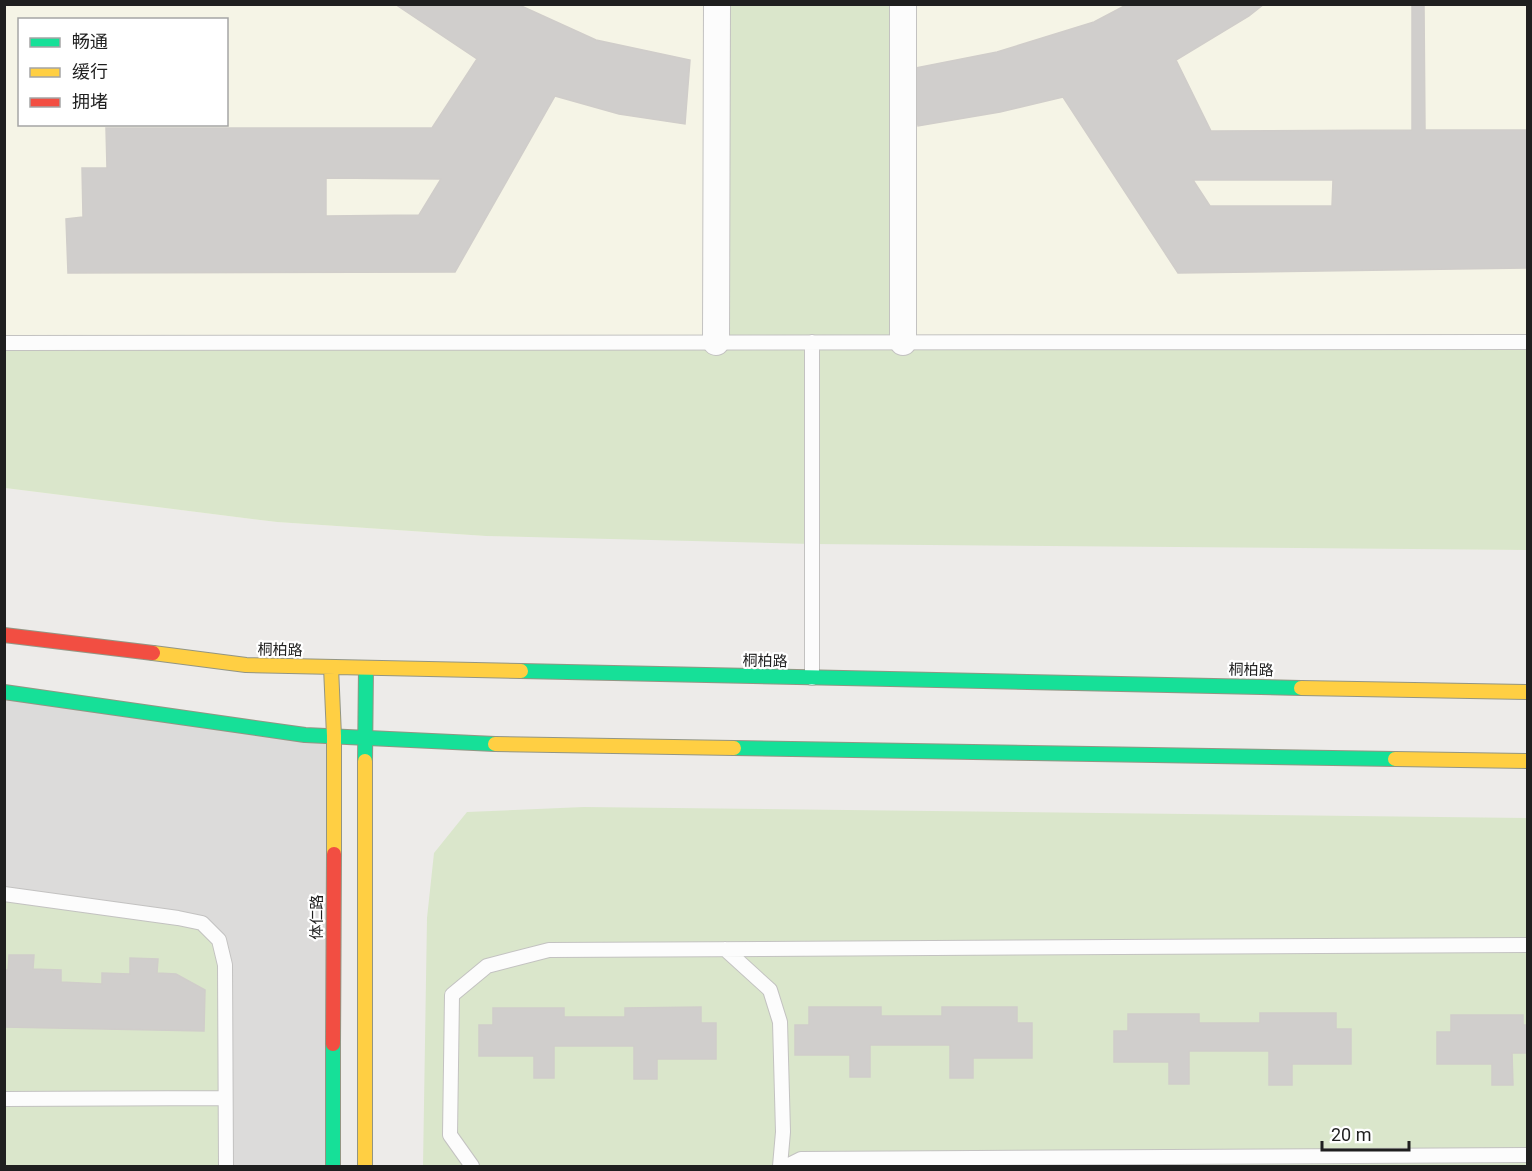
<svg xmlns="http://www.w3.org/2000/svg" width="1532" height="1171" viewBox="0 0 1532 1171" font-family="Roboto,'Noto Sans SC',sans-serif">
<rect width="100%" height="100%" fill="#edebe9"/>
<path fill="#dcdbda" d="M 4,692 L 334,736 L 333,1166 L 5,1166 Z"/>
<path fill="#f5f4e6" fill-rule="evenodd" d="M 5,5 L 1527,5 L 1527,550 L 486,536 L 277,522 L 5,488 ZM 20,20 L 226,20 L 226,124 L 20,124 Z"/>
<path fill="#dae6cb" d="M 717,5 L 903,5 L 904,342 L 1527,342 L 1527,550 L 812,544 L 486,536 L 277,522 L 5,488 L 5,343 L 716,342 Z
M 584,807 L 1527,818 L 1527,1166 L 423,1166 L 427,918 L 434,853 L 467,812 Z
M 5,894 L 178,918 L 219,940 L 226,1166 L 5,1166 Z"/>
<path fill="#d0cecc" stroke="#d0cdca" stroke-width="1.5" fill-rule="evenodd" d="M 395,4 L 517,4 L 596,40 L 690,60 L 685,124 L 619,114 L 555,96 L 455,272 L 68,273 L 66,219 L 83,217 L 82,168 L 107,168 L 106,128 L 432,128 L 477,59 ZM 326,178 L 441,179 L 419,215 L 326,216 Z
M 1128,4 L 1264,4 L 1249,16 L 1176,60 L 1211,131 L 1412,130 L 1412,4 L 1424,4 L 1425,130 L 1528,130 L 1528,268 L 1178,273 L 1063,97 L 1000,112 L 918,126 L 910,69 L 997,52 L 1094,22 ZM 1193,180 L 1333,180 L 1332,206 L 1210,206 Z
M 9,955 L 34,955 L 33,969 L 61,970 L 61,982 L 102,984 L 102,973 L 130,974 L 130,958 L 158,959 L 157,973 L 176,974 L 205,990 L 204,1031 L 4,1027 L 4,970 L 8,970 Z
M 701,1007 L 701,1023 L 716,1023 L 716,1059 L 657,1059 L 657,1079 L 634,1079 L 634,1046 L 554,1046 L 554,1078 L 534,1078 L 534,1056 L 479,1056 L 479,1025 L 493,1025 L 493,1008 L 564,1008 L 564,1017 L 625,1017 L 625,1008 Z
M 809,1007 L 881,1007 L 881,1016 L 942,1016 L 942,1007 L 1017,1007 L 1017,1023 L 1032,1023 L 1032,1058 L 973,1058 L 973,1078 L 950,1078 L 950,1045 L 870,1045 L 870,1077 L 850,1077 L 850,1055 L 795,1055 L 795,1025 L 809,1025 Z
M 1260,1013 L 1336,1013 L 1336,1029 L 1351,1029 L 1351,1064 L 1292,1064 L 1292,1085 L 1269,1085 L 1269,1051 L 1189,1051 L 1189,1084 L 1169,1084 L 1169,1062 L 1114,1062 L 1114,1031 L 1128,1031 L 1128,1014 L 1199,1014 L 1199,1023 L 1260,1023 Z
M 1451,1015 L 1523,1015 L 1523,1025 L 1528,1025 L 1528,1053 L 1512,1053 L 1513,1085 L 1492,1085 L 1492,1064 L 1437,1064 L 1437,1032 L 1451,1032 Z"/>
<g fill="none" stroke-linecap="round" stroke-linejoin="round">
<defs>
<path id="lane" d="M 812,342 L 812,678
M 4,343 L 1528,342
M 4,894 L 178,918 L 202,923 L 219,940 L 225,965 L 226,1166
M 725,949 L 770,990 L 780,1022 L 783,1132 L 780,1166
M 4,1099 L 225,1098
M 472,1166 L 450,1135 L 452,995 L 487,966 L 549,950 L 1528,945
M 787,1166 L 801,1159 L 1528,1155"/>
<path id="street" d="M 903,4 L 903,342
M 716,342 L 717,4"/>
<path id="fast" d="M 521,671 L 1301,688
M 4,692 L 305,735 L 495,744
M 734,748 L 1395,759
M 365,761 L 366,668
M 333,1166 L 333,1044"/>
<path id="slow" d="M 153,653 L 246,665 L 521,671
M 331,667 L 334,736 L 334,854
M 1301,688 L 1528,692
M 495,744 L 734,748
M 1395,759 L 1528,761
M 365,761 L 365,1166"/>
<path id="jam" d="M 4,635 L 153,653
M 333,1044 L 334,854"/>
</defs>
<use href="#lane" stroke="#c3c2c1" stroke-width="16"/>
<use href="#street" stroke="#c3c2c1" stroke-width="28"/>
<use href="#fast" stroke="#939583" stroke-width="16"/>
<use href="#slow" stroke="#939583" stroke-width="16"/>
<use href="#jam" stroke="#939583" stroke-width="16"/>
<use href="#lane" stroke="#fcfcfc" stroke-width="14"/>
<use href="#street" stroke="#fcfcfc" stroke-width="26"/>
<use href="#fast" stroke="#16e098" stroke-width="14"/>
<use href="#slow" stroke="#ffcf43" stroke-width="14"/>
<use href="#jam" stroke="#f24e42" stroke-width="14"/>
</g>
<g text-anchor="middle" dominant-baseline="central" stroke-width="4.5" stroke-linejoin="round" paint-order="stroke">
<g font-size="15" fill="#1f1f1f" stroke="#fff">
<text transform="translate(280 650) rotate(1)">桐柏路</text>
<text transform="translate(765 661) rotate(1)">桐柏路</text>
<text transform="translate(1251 670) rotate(1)">桐柏路</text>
<text transform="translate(317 917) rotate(-90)">体仁路</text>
</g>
</g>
<rect width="1532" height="1171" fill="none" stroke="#1f1f1f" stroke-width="12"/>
<rect x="18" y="18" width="210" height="108" fill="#ffffff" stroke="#a5a5a5" stroke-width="1.5"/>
<rect x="30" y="38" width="30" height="9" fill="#16e098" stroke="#a5a5a5" stroke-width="1.5"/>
<text x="72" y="48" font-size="18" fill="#1f1f1f">畅通</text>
<rect x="30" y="68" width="30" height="9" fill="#ffcf43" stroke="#a5a5a5" stroke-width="1.5"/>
<text x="72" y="78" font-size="18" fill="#1f1f1f">缓行</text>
<rect x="30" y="98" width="30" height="9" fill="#f24e42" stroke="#a5a5a5" stroke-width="1.5"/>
<text x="72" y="108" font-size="18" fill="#1f1f1f">拥堵</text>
<path d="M1322 1141v9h87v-9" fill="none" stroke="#1f1f1f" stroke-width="3"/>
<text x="1331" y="1141" font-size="18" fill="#1f1f1f" stroke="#ffffff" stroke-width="4.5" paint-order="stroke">20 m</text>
</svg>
